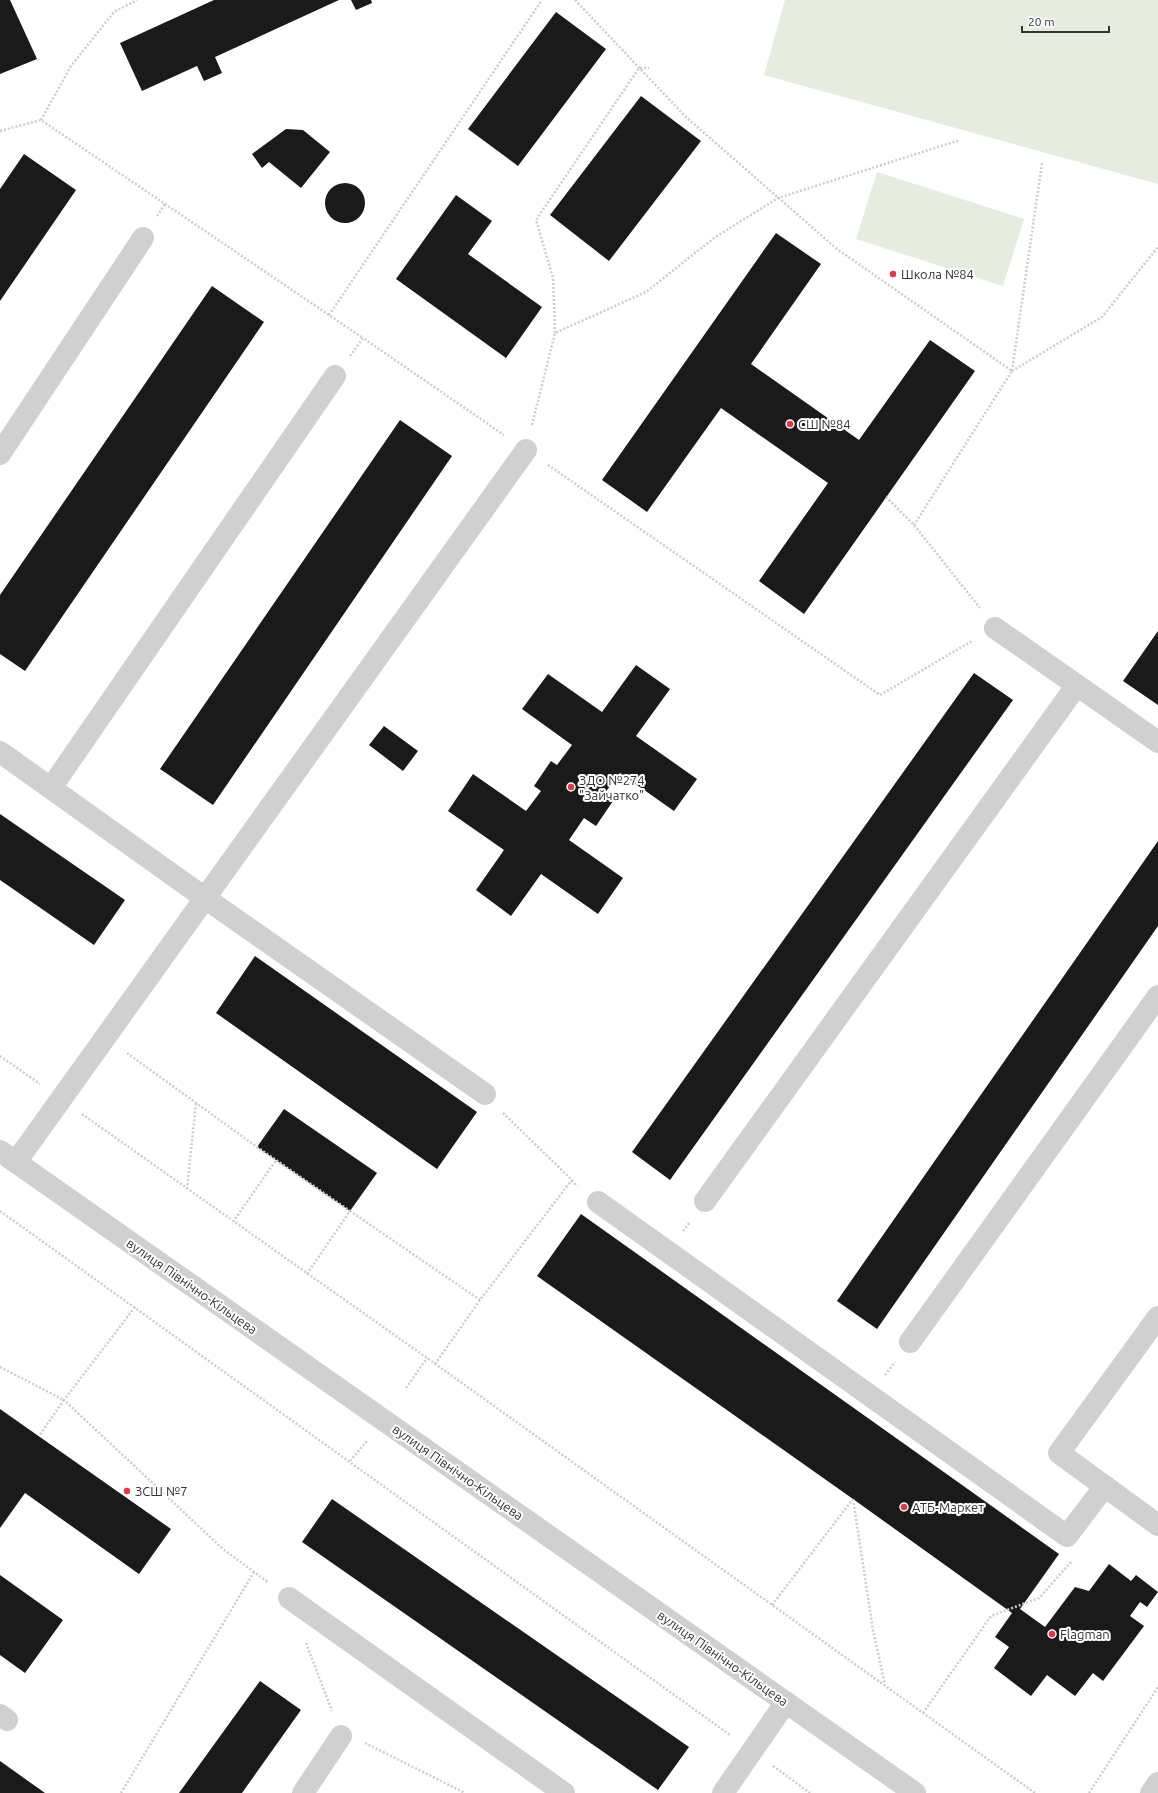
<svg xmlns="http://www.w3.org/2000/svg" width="1158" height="1793" viewBox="0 0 1158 1793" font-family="Ubuntu,sans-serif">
<rect width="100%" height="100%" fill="#fff"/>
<path fill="#e6ecdf" d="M 785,0 L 1158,0 L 1158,184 L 764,75 Z
M 877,172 L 1024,219 L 1003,286 L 856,239 Z"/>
<path fill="#1a1a1a" d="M 0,0 L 10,0 L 37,59 L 0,74 Z
M 214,0 L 339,0 L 215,57 L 222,73 L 204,81 L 197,66 L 142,91 L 120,43 Z
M 351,0 L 371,0 L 372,3 L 356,10 Z
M 556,12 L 606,49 L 518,166 L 468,129 Z
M 641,96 L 701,141 L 609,261 L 550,215 Z
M 286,129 L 303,130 L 330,152 L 301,188 L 269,162 L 262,168 L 252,154 Z
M 24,154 L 76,190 L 0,301 L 0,189 Z
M325 203a20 20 0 1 1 40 0a20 20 0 1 1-40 0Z
M 456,195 L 492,221 L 468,254 L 542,307 L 506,358 L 396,279 Z
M 776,233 L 821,264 L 751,364 L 859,440 L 930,340 L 975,371 L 804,614 L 759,581 L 828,483 L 721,408 L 647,512 L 602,480 Z
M 212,286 L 264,322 L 25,671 L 0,654 L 0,595 Z
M 400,420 L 452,456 L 213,805 L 160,769 Z
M 1158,631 L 1158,705 L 1123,681 Z
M 636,665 L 670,689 L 636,736 L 697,779 L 674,811 L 620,773 L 604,794 L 613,801 L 596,826 L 584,818 L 569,840 L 623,878 L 598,914 L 541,874 L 511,916 L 476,890 L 504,850 L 448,811 L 473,774 L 526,811 L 541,791 L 534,786 L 551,761 L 557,765 L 572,745 L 522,709 L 548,674 L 602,712 Z
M 974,673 L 1013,700 L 670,1180 L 632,1152 Z
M 384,726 L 418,751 L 403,771 L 369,745 Z
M 0,814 L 125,900 L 94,945 L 0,880 Z
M 1158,841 L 1158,926 L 877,1329 L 837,1301 Z
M 255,956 L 477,1112 L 437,1169 L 216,1013 Z
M 284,1109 L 377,1173 L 350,1211 L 257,1147 Z
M 581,1214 L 1059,1554 L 1020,1609 L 1045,1627 L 1075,1587 L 1089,1591 L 1109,1564 L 1131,1581 L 1136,1575 L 1158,1592 L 1147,1607 L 1140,1602 L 1130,1616 L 1144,1626 L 1103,1681 L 1093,1673 L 1075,1696 L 1047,1675 L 1031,1696 L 994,1668 L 1009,1647 L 995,1637 L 1012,1613 L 853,1499 L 537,1276 Z
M 0,1409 L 171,1529 L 139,1574 L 25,1493 L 0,1528 Z
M 332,1499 L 689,1747 L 658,1790 L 302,1542 Z
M 0,1575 L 63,1620 L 25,1673 L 0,1655 Z
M 260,1681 L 301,1710 L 242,1793 L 179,1793 Z
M 0,1761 L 45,1793 L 0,1793 Z"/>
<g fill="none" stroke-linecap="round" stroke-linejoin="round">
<path stroke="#cdcdcd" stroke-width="2.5" stroke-dasharray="2 2" stroke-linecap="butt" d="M 575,0 L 686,117 L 837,249 L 1012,371 L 914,525
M 41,120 L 71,66 L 114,12 L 137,0
M 0,131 L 41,120 L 363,338
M 157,216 L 165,204
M 329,315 L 542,0
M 555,333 L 553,278 L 536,220 L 639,68 L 649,68
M 350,356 L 363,338 L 504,435
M 1012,371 L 1042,163
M 1012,371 L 1102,317 L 1158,247
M 532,425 L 555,333 L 646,292 L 714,238 L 778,198 L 960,140
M 548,465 L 880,695 L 972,641
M 886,497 L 914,525 L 980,608
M 127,1053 L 257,1147 L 350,1211
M 0,1056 L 40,1084
M 503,1113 L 573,1181
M 82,1114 L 427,1358 L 1035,1793
M 187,1189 L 196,1103
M 0,1211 L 730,1735
M 233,1222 L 276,1160
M 683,1231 L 690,1222
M 307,1274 L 350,1211 L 480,1300
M 135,1307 L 64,1400 L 223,1549 L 269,1583
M 435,1364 L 480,1300 L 571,1181 L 578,1186
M 0,1367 L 64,1400 L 39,1436
M 885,1375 L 895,1362
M 406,1388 L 427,1358
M 350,1461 L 367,1441
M 853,1499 L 873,1630 L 885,1685
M 772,1605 L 853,1499
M 306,1643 L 332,1711
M 923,1713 L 991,1616 L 1039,1598 L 1072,1561
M 365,1743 L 465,1793
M 773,1766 L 810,1793
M 121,1793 L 254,1572
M 1089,1793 L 1158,1687"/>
<path stroke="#d0d0d0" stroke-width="22" d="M 0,454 L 143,238
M 995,628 L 1158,742
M 0,752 L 205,898 L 485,1094
M 51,788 L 335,376
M 0,1151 L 915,1793
M 16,1162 L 526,450
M 705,1201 L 1077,685
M 598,1202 L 1067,1536 L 1105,1486
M 1158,1317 L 1059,1453 L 1158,1525
M 910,1342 L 1158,996
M 289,1598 L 564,1793
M 0,1715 L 7,1720
M 303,1793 L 341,1736
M 723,1793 L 786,1702
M 1151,1793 L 1158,1783"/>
</g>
<g fill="#e63946" stroke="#fff" stroke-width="1.5">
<circle cx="893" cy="274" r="4"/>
<circle cx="790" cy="424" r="4"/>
<circle cx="571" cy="787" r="4"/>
<circle cx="127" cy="1491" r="4"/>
<circle cx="904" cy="1507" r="4"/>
<circle cx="1052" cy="1634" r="4"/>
</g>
<g text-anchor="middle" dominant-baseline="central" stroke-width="4" stroke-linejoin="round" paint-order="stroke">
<g font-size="13" fill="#333" stroke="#fff" text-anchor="start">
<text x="901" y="274">Школа №84</text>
<text x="798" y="424">СШ №84</text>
<text x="579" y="780">ЗДО №274<tspan x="579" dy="15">"Зайчатко"</tspan></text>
<text x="135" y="1491">ЗСШ №7</text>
<text x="912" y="1507">АТБ-Маркет</text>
<text x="1060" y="1634">Flagman</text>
</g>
<g font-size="13" fill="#333" stroke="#fff">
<text transform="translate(192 1286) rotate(35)">вулиця Північно-Кільцева</text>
<text transform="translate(458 1472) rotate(35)">вулиця Північно-Кільцева</text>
<text transform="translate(723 1658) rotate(35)">вулиця Північно-Кільцева</text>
</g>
</g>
<path d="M1022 26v6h87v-6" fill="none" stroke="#333333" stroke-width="2"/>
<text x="1028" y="26" font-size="12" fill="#333333" stroke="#ffffff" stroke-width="3" paint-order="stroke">20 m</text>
</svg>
